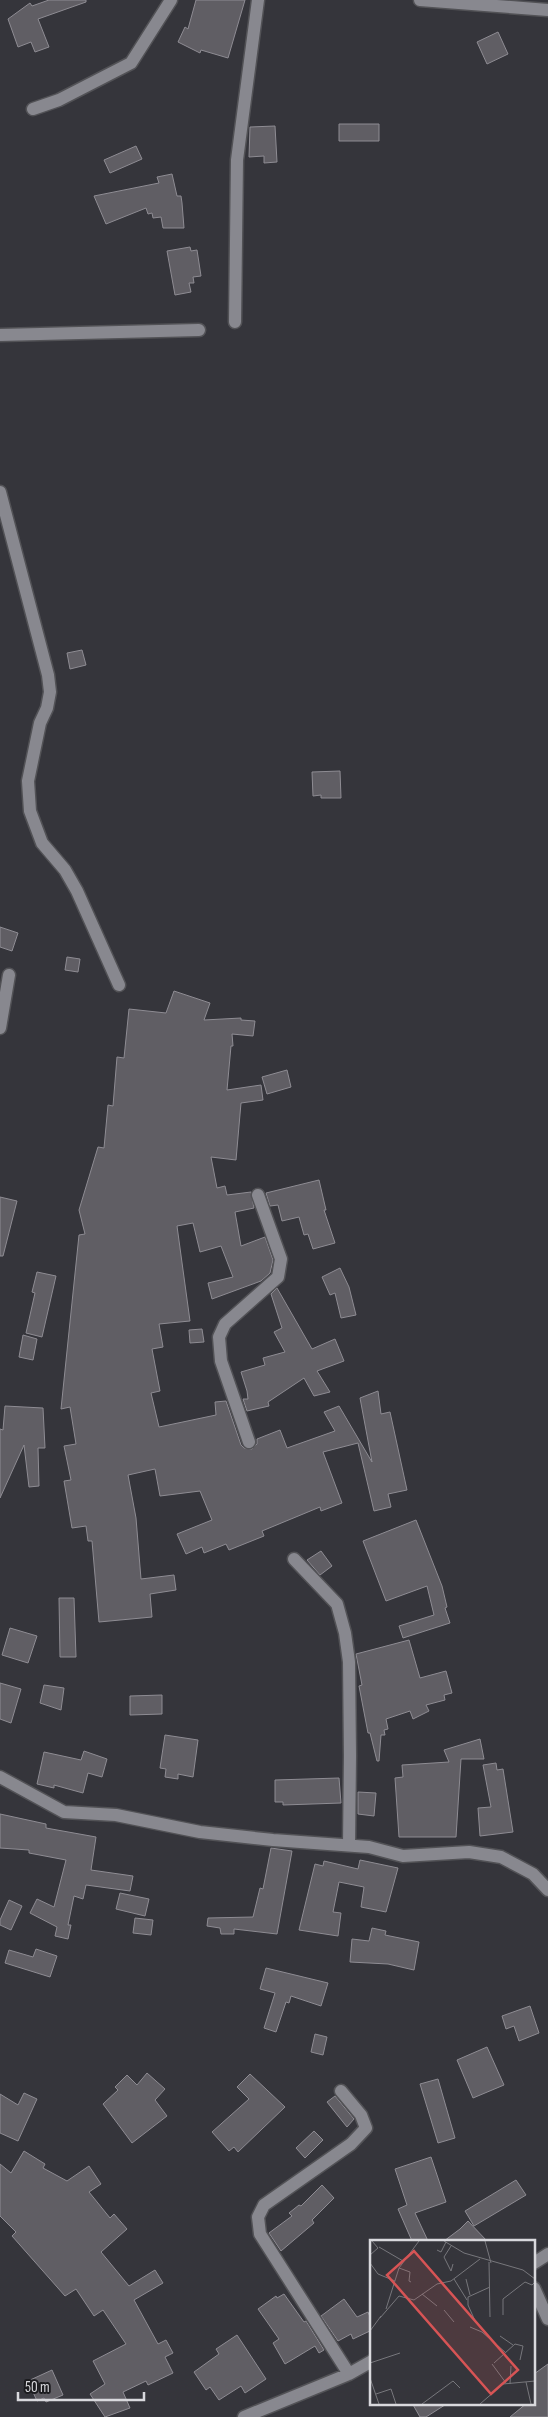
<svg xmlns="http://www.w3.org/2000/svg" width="548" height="2417" viewBox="0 0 548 2417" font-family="'Sofia Sans Condensed',sans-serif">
<rect width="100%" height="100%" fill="#35353b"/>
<path fill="#605e64" stroke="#8e8c93" d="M 49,0 L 86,0 L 86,2 L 38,19 L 49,47 L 35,52 L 31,42 L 18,47 L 8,19 L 30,3 L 32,6 Z
M 196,0 L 245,0 L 228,58 L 201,50 L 200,53 L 178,42 L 185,27 L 188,29 Z
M 498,32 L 508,54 L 487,64 L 477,42 Z
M 339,124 L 379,124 L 379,141 L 339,141 Z
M 275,126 L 277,162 L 264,163 L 264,156 L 249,157 L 250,127 Z
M 136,146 L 142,159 L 110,173 L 104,160 Z
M 172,174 L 177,196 L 181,196 L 182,203 L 184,228 L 163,228 L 161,217 L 153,218 L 152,213 L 148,214 L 146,208 L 106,224 L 94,196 L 159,183 L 157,177 Z
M 190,247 L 191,251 L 197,250 L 201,276 L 193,277 L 194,283 L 189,283 L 191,292 L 175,295 L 167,251 Z
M 82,650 L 86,665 L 70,669 L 67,653 Z
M 340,771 L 341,798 L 321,798 L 321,795 L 313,796 L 312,772 Z
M 0,927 L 18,933 L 12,951 L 0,947 Z
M 67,957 L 80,959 L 78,972 L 65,970 Z
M 174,991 L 210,1003 L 204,1020 L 241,1018 L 241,1020 L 255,1021 L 253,1036 L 232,1034 L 233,1046 L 231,1046 L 227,1090 L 261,1085 L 263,1100 L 241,1103 L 236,1160 L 211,1157 L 217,1188 L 225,1186 L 227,1195 L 251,1192 L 254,1208 L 235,1212 L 241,1246 L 265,1237 L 273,1260 L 270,1273 L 261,1281 L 212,1299 L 208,1283 L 233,1277 L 221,1246 L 200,1252 L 193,1223 L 177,1226 L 190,1321 L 159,1324 L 163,1347 L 152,1349 L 160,1391 L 151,1393 L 159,1427 L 216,1415 L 215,1402 L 226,1401 L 241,1445 L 244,1448 L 252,1449 L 257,1444 L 257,1439 L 280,1430 L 287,1448 L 335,1431 L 324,1412 L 339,1406 L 372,1462 L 360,1398 L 378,1391 L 381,1414 L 390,1412 L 407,1490 L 388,1494 L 391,1507 L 374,1511 L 358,1443 L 323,1452 L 342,1503 L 321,1511 L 320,1507 L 262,1531 L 264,1536 L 229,1550 L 226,1544 L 204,1553 L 202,1547 L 186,1554 L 177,1534 L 212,1520 L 200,1491 L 160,1496 L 155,1469 L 128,1475 L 136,1518 L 141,1579 L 174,1575 L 176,1590 L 150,1594 L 152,1617 L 99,1622 L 92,1541 L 88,1541 L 86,1526 L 72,1528 L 64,1481 L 71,1480 L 64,1446 L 76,1444 L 70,1407 L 61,1409 L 79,1235 L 85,1234 L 79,1210 L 98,1147 L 104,1148 L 108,1105 L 113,1106 L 117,1057 L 124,1058 L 129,1009 L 166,1013 Z
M 287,1070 L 291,1087 L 267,1094 L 262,1077 Z
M 319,1180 L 326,1210 L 324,1210 L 335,1243 L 313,1249 L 308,1234 L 304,1235 L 299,1217 L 282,1221 L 278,1205 L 270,1206 L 266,1193 Z
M 0,1197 L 17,1201 L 3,1256 L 0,1256 Z
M 340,1268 L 349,1287 L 356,1315 L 341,1318 L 335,1293 L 330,1295 L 322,1277 Z
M 37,1272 L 56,1276 L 42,1337 L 26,1333 L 35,1293 L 32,1292 Z
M 277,1288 L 312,1349 L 335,1339 L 344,1361 L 317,1371 L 330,1392 L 314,1396 L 304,1378 L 268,1402 L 269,1406 L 247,1411 L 243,1399 L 248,1399 L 247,1391 L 241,1372 L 265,1365 L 263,1358 L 285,1352 L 274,1332 L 282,1328 L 271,1294 Z
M 202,1329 L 204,1342 L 190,1343 L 189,1330 Z
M 23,1335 L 37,1339 L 33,1360 L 19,1357 Z
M 5,1406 L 43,1408 L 45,1448 L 38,1448 L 39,1486 L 29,1487 L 24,1445 L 0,1498 L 0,1429 L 3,1430 Z
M 416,1520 L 442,1586 L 447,1607 L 445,1608 L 450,1623 L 403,1638 L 399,1626 L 434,1615 L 427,1586 L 386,1601 L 363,1541 Z
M 321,1551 L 332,1566 L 320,1575 L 307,1560 Z
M 59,1598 L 74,1598 L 76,1657 L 60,1657 Z
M 10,1628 L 37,1636 L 28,1663 L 2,1655 Z
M 409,1640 L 420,1678 L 446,1671 L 452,1693 L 444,1695 L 445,1700 L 426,1705 L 429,1711 L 413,1719 L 410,1711 L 386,1719 L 388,1729 L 384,1730 L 385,1735 L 381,1735 L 379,1761 L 377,1761 L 370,1733 L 368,1733 L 359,1686 L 362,1685 L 356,1654 Z
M 0,1683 L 21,1689 L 11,1723 L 0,1719 Z
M 44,1685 L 64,1688 L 61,1710 L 40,1703 Z
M 162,1695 L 162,1714 L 130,1715 L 130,1696 Z
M 165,1735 L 198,1740 L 193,1777 L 178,1774 L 178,1779 L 165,1777 L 166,1769 L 160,1768 Z
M 480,1739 L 484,1759 L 461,1759 L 456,1837 L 399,1837 L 395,1778 L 403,1777 L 402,1765 L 449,1762 L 444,1750 Z
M 84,1751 L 107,1759 L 102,1777 L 88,1773 L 83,1793 L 54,1785 L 54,1788 L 37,1784 L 44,1752 L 81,1760 Z
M 496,1763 L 497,1770 L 503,1769 L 513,1832 L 480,1836 L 478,1808 L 491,1807 L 483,1765 Z
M 339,1778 L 341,1803 L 283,1805 L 283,1802 L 275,1802 L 275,1780 Z
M 358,1792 L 376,1793 L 374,1816 L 358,1814 Z
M 0,1814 L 46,1824 L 46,1828 L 96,1837 L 91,1870 L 133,1876 L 130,1891 L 86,1885 L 83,1899 L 74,1896 L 68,1925 L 71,1925 L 68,1939 L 55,1936 L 57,1927 L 30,1913 L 37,1899 L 54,1907 L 66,1860 L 29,1853 L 29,1850 L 0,1848 Z
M 271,1848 L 292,1851 L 277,1934 L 234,1929 L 234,1934 L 221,1934 L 220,1928 L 207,1926 L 208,1918 L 253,1917 L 260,1888 L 263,1889 Z
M 360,1860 L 398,1868 L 386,1912 L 361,1907 L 364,1887 L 339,1882 L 333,1912 L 341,1913 L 338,1936 L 299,1930 L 315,1864 L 323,1866 L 324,1861 L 358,1869 Z
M 120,1893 L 149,1899 L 145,1916 L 116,1909 Z
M 9,1900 L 22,1906 L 11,1930 L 0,1925 L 0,1920 Z
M 135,1918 L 153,1920 L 151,1935 L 133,1933 Z
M 372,1928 L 386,1931 L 385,1935 L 419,1942 L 414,1970 L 388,1964 L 350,1962 L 352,1939 L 369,1941 Z
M 36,1949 L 57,1956 L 50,1977 L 5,1963 L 9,1950 L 33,1957 Z
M 266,1968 L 328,1983 L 321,2006 L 291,1996 L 289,2003 L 286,2002 L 276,2032 L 264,2028 L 275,1993 L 260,1989 Z
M 530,2006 L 539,2033 L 519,2041 L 514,2026 L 506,2029 L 502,2016 Z
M 315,2034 L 327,2037 L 323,2055 L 311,2052 Z
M 487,2047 L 504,2085 L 473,2098 L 457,2060 Z
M 147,2073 L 165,2089 L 155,2100 L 167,2116 L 132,2143 L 103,2104 L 118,2090 L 115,2087 L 127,2075 L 137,2085 Z
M 250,2074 L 285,2107 L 238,2152 L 234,2147 L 229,2151 L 212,2132 L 249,2099 L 237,2087 Z
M 438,2079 L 455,2138 L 438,2143 L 420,2084 Z
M 24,2093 L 37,2099 L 18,2141 L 0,2133 L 0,2094 L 18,2105 Z
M 335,2096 L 354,2119 L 347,2127 L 327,2102 Z
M 314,2131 L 323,2140 L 305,2158 L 296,2148 Z
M 24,2151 L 45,2164 L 43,2168 L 67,2181 L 89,2166 L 101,2184 L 89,2192 L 110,2218 L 114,2214 L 127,2229 L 101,2252 L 129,2286 L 155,2270 L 163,2283 L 134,2300 L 158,2344 L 166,2340 L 173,2353 L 165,2357 L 173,2373 L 148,2385 L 146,2381 L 123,2392 L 130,2408 L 105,2417 L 90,2394 L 105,2384 L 93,2361 L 126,2344 L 103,2310 L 94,2316 L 76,2289 L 65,2296 L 12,2236 L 16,2232 L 0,2216 L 0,2164 L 11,2173 Z
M 431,2157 L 446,2202 L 415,2213 L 428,2241 L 412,2241 L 398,2209 L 407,2205 L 395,2169 Z
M 516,2180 L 526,2195 L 474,2226 L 465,2211 Z
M 322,2185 L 334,2198 L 312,2220 L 314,2223 L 281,2251 L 269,2233 L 292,2216 L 289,2213 L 299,2205 L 301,2206 Z
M 468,2221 L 487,2241 L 444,2241 L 460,2229 Z
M 284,2294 L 304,2322 L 306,2321 L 324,2350 L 319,2353 L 315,2346 L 285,2364 L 273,2343 L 279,2339 L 258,2309 L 276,2296 L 277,2298 Z
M 344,2299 L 357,2317 L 368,2312 L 372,2322 L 372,2330 L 353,2339 L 351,2334 L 338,2341 L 321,2316 Z
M 237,2335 L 266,2379 L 245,2393 L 241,2386 L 219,2400 L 210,2387 L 206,2390 L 194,2372 L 219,2354 L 216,2349 Z
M 548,2364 L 548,2417 L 510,2417 L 527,2403 L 534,2403 L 534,2374 Z
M 52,2370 L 63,2395 L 46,2402 L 44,2398 L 37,2401 L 28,2381 Z
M 412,2403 L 448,2403 L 426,2417 L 420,2417 Z"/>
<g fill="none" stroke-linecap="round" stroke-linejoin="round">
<defs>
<path id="minor" d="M 420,0 L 548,10
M 33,109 L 59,100 L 131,63 L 171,0
M 235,322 L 237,160 L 258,0
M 0,335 L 199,330
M 0,492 L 48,675 L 50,692 L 47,708 L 40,723 L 28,781 L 30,811 L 42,843 L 65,870 L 77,891 L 119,985
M 0,1028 L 9,975
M 249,1442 L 221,1361 L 219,1337 L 225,1324 L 278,1277 L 281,1259 L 258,1195
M 294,1559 L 337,1604 L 345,1633 L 349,1662 L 350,1756 L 349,1845
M 0,1777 L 64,1812 L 116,1815 L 200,1832 L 273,1840 L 369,1847 L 403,1856 L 469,1852 L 501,1857 L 533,1874 L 548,1890
M 341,2091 L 361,2115 L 366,2128 L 351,2144 L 264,2205 L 258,2217 L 260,2234 L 349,2374
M 534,2263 L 548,2254
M 534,2288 L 548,2319
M 244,2417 L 349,2374 L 372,2361"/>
</defs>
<use href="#minor" stroke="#525256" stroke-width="15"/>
<use href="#minor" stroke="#88888f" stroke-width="12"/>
</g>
<g transform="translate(370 2240)">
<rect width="165" height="165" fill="#35353b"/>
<path fill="none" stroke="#77777c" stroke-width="1" d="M 74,1 L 94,13 L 153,30 L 165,39M 115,1 L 121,23M 81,6 L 74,17 L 81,31 L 83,24M 9,7 L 33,21M 67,10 L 71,12 L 76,2M 0,15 L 8,8 L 2,1M 119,22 L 120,77M 0,23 L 8,34 L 25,41M 29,28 L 40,32 L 39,41 L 41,42M 84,39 L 97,60M 96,39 L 100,55M 52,54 L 67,66M 16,69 L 29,28 L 49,1M 74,70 L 84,82M 133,75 L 133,59 L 155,42 L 162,45 L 165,42M 10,78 L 29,56 L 44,60 L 67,44 L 81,41 L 110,19M 106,83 L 98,65 L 98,57 L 120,47M 100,87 L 112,92 L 135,112M 0,91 L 11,76M 130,96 L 143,105M 0,123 L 30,113M 124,123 L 145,104 L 153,106 L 150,120M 122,124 L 136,143M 0,138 L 9,164M 156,142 L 161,164M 140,144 L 141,126M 6,154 L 21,149 L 26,164M 52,164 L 83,141 L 90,148M 110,164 L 133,144 L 165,141"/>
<path fill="#d75455" fill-opacity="0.15" stroke="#d75455" stroke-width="2.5" d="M 44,11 L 148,130 L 121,154 L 17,35 Z"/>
<rect width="165" height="165" fill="none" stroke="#d9d9dd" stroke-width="2.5"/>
</g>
<path d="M18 2392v8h126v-8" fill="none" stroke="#d9d9dd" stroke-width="2.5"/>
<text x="25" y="2392" font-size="15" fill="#d9d9dd" stroke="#1d1d20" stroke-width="4" paint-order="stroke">50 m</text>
</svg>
